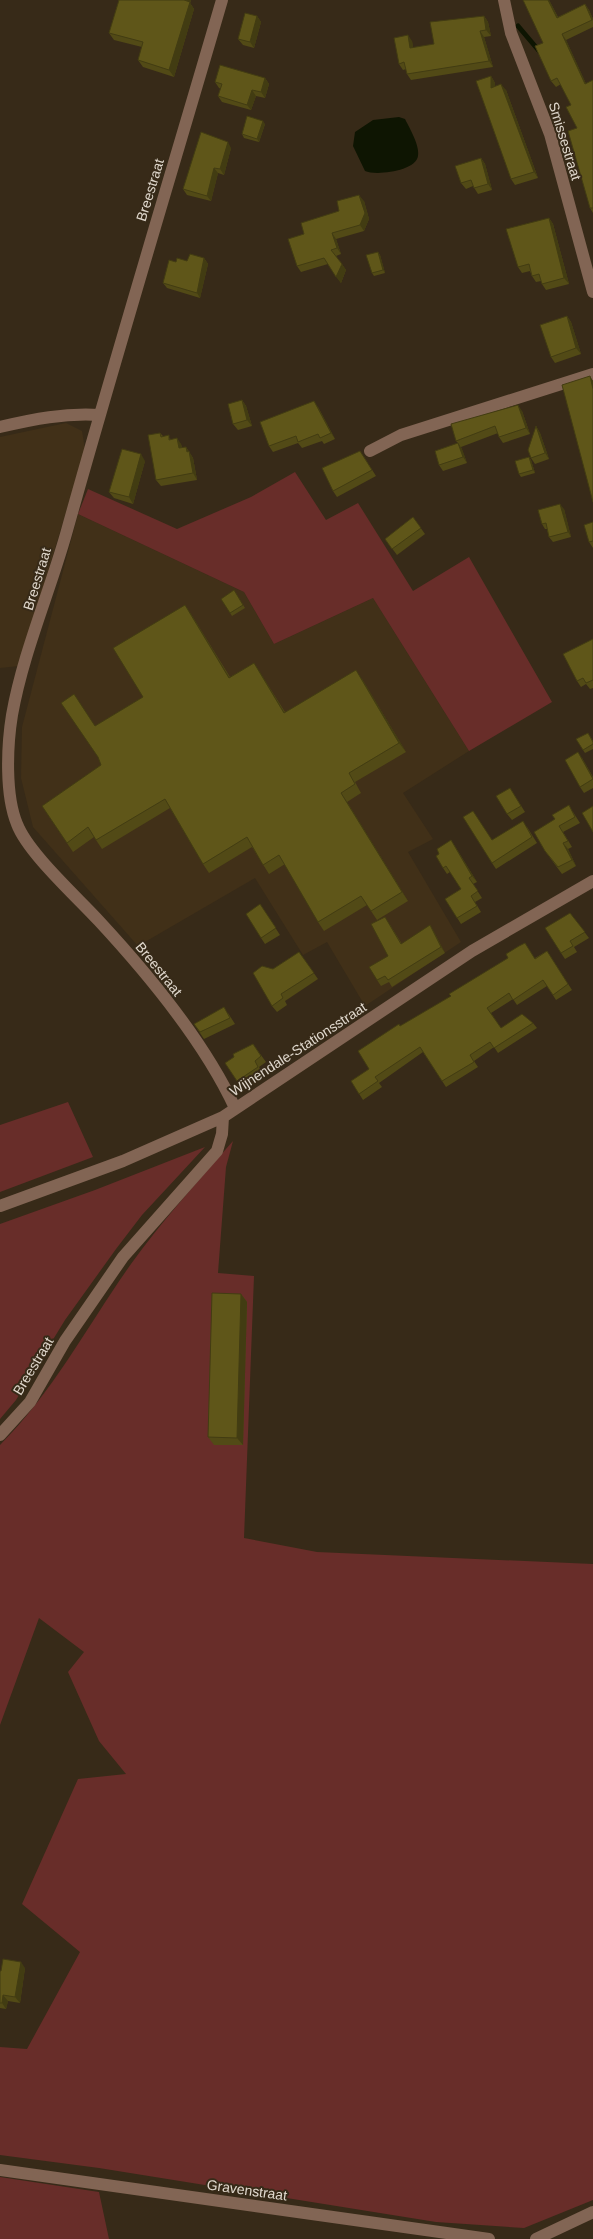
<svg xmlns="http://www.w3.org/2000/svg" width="593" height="2239" viewBox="0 0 593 2239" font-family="Helvetica,sans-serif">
<rect width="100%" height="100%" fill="#372a18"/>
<path fill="#413018" d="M 66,423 L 82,431 L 85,450 L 19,666 L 0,668 L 0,437 Z
M 78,514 L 244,592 L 274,644 L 373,598 L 469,751 L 403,793 L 433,839 L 408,852 L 461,942 L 365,1006 L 327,942 L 303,955 L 255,878 L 138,946 L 33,827 L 21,778 L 22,727 Z"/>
<path fill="#682d29" d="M 295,472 L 326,520 L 358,503 L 413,591 L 469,557 L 552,702 L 469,751 L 373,598 L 274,644 L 244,592 L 78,514 L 88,489 L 177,529 L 251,497 Z
M 68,1102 L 93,1157 L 0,1192 L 0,1125 Z
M 233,1141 L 226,1167 L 218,1273 L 254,1276 L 244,1538 L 317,1552 L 593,1564 L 593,2200 L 524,2228 L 436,2222 L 99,2168 L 0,2155 L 0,2047 L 27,2049 L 80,1952 L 22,1904 L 78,1779 L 126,1774 L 99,1741 L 68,1672 L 84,1652 L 39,1618 L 0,1725 L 0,1445 C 54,1391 87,1326 131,1264 C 162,1221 198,1181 233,1141 Z
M 205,1147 L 142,1215 L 116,1249 L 65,1320 L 16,1400 L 0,1419 L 0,1224 L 95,1190 Z
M 0,2177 L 99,2192 L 109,2239 L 0,2239 Z"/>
<path fill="#0e1502" d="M 399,117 L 405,119 C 410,129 420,146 418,156 C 416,171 376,176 365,171 L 353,146 L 355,132 L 373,120 Z"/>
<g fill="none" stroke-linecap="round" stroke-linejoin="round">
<path stroke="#0e1502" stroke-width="5" d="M 518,26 L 540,52"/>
<path stroke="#826554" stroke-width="12" d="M 222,0 C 170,178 116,355 66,534 C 49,594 23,653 12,715 C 7,746 5,795 17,824 C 28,853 77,897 99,921 C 149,975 205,1043 235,1108
M 504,0 L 511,33 L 550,134 L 593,292
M 0,427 C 34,419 64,413 99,415
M 370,451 L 401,435 L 593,374
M 0,1206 L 123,1161 L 223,1117 L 472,951 L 593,881
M 0,1435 L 30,1402 L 65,1341 L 123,1257 L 217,1151 L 222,1134 L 223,1117
M 0,2170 L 489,2239
M 536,2239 L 593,2212"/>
</g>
<path fill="#524a16" d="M 119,0 L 191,0 L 190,3 L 194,9 L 174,77 L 143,67 L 138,60 L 142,47 L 114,40 L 109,33 Z
M 549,0 L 558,17 L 585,4 L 589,10 L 593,19 L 593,27 L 566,40 L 586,84 L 593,80 L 593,213 L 590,208 L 577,128 L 571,105 L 561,84 L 556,87 L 551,81 L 543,43 Z
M 257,16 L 261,22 L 254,48 L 243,45 L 238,39 Z
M 484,16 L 488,22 L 491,36 L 484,37 L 493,67 L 411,80 L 407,74 L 406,69 L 403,70 L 399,64 L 412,41 L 413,48 L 434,44 Z
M 491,76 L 495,83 L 495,86 L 506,90 L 538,178 L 515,185 L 511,179 Z
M 265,78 L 269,84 L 265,98 L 256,96 L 251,110 L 222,102 L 218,96 L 221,89 L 219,88 L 215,82 Z
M 265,124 L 259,142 L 244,138 L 242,134 Z
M 231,148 L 224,175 L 218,173 L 211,201 L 187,195 L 183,189 Z
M 481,158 L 485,164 L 492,190 L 478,194 L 473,186 L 466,189 L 461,183 Z
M 364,201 L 369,219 L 364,231 L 336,239 L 341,254 L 336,256 L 346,270 L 341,283 L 328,264 L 301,272 L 297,266 L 304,234 L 339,211 Z
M 549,218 L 553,224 L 569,284 L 546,290 L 542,284 L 541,281 L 536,282 L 532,276 L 530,271 L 522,273 L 518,267 Z
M 378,252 L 380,255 L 385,273 L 374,276 L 372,273 Z
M 204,258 L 208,264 L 200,298 L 167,288 L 163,283 L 176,262 L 187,261 Z
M 567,316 L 571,322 L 581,354 L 555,363 L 551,357 Z
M 242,400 L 246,406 L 252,426 L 238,430 L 233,424 Z
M 318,407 L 335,439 L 324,444 L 322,441 L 302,448 L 298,443 L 273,452 L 269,446 Z
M 522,411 L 530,434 L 503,443 L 499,437 L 498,433 L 461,447 L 467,463 L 443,471 L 439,465 L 458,443 L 456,441 Z
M 536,426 L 540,433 L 549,459 L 535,464 L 531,458 Z
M 160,433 L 163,436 L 171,439 L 181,444 L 182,448 L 186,447 L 193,458 L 197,480 L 161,486 L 156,480 Z
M 364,457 L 376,476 L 337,497 L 333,491 Z
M 529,457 L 531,460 L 535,473 L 521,477 L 519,474 Z
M 145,461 L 133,504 L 114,498 L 109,492 Z
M 564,509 L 571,537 L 553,542 L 549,537 L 547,529 L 545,529 L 542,524 Z
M 413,517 L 425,534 L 397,555 L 385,539 Z
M 593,522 L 593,548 L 589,542 Z
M 234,590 L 245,608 L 232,616 L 221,599 Z
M 185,605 L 191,614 L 230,677 L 254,663 L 285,712 L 362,679 L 406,752 L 355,782 L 361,793 L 347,802 L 408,901 L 377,920 L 367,905 L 324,931 L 318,922 L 285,864 L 269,874 L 252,847 L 209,873 L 203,864 L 170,808 L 102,849 L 94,837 L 73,852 L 42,806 L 101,765 L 95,726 L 143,697 Z
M 593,639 L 593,688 L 590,689 L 586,684 L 581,687 L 577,681 Z
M 588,733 L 593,741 L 593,749 L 585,753 L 583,750 Z
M 582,758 L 593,777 L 593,788 L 584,793 L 580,787 Z
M 510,788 L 525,812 L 512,820 L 507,814 Z
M 573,812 L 580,823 L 563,832 L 572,847 L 568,849 L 576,866 L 562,874 L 545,851 L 534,832 Z
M 527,827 L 537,843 L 496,869 L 492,863 L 492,840 Z
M 451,840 L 477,882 L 473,884 L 482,898 L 475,902 L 481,912 L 461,924 L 445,899 L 461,889 L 450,872 L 447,874 L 443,868 L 439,854 Z
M 260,904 L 280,935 L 265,944 L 261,938 Z
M 570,913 L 589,938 L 574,947 L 577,952 L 565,959 L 561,953 Z
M 385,917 L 402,944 L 430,925 L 434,932 L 445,953 L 392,987 L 389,982 L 381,986 L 377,980 L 388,956 Z
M 547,951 L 572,990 L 556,1000 L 547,986 L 517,1005 L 513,999 L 491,1013 L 501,1028 L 533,1023 L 537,1028 L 498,1053 L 494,1047 L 474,1061 L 478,1067 L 446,1087 L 423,1052 L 379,1083 L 382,1087 L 363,1100 L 351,1081 L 369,1069 L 400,1026 L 535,958 Z
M 299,952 L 318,979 L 285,1001 L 287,1005 L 277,1012 L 272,1006 L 273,969 Z
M 228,1013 L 235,1024 L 204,1039 L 194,1024 Z
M 253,1044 L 266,1062 L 259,1067 L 263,1073 L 241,1087 L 225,1063 Z
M 241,1294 L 247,1302 L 243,1445 L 214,1445 L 208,1437 Z
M 25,1968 L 20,2003 L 8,2001 L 6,2009 L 0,2008 L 0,1971 Z"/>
<path fill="#423c12" d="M 184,0 L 191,0 L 190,3 L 194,9 L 174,77 L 169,70 Z
M 548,0 L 549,0 L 561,24 L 557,18 Z
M 585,4 L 589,10 L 593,19 L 593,21 Z
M 257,16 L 261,22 L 254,48 L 250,42 Z
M 484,16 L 488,22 L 491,36 L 486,30 Z
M 480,31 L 484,37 L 493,67 L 489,61 Z
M 562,34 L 566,40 L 589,90 L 585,84 Z
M 408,35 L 412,41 L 414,54 L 410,48 Z
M 491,76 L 495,83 L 495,94 L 491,88 Z
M 265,78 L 269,84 L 265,98 L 261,92 Z
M 501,84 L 506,90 L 538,178 L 534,172 Z
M 252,90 L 256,96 L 251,110 L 247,105 Z
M 263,121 L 265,124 L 259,142 L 257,139 Z
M 228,142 L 231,148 L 224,175 L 220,169 Z
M 481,158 L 485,164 L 492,190 L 488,184 Z
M 214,168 L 218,173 L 211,201 L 207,196 Z
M 359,195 L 364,201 L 369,219 L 364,231 L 360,225 Z
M 549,218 L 553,224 L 569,284 L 564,278 Z
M 332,233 L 336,239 L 341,254 L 337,248 Z
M 378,252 L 380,255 L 385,273 L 383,270 Z
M 204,258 L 208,264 L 200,298 L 197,293 Z
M 342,264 L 346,270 L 341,283 L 336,277 Z
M 567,316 L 571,322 L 581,354 L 576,348 Z
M 590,376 L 593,381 L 593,389 Z
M 242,400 L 246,406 L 252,426 L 247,420 Z
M 314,401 L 318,407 L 335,439 L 331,433 Z
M 518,405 L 522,411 L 530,434 L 526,428 Z
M 536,426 L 540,433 L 549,459 L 545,453 Z
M 177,438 L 181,444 L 183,454 L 179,448 Z
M 458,443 L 462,449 L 467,463 L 463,457 Z
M 186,447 L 193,458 L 197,480 L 193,473 Z
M 141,454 L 145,461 L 133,504 L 129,497 Z
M 529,457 L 531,460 L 535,473 L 533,470 Z
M 560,504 L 564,509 L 571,537 L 568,532 Z
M 185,605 L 191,614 L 235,687 L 229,678 Z
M 254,663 L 260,672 L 290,722 L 284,713 Z
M 356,670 L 362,679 L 406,752 L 399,743 Z
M 578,752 L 582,758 L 593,777 L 593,779 Z
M 341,793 L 347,802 L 408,901 L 402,892 Z
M 451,840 L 455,846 L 477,882 L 472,876 Z
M 563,843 L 568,849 L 576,866 L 572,860 Z
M 430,925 L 434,932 L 445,953 L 441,947 Z
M 241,1294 L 247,1302 L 243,1445 L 237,1438 Z
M 21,1962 L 25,1968 L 20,2003 L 15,1997 Z
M 3,1995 L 8,2001 L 6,2009 L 2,2003 Z"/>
<path fill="#5f5619" stroke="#423c12" d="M 119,0 L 184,0 L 190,2 L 169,70 L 138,60 L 143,42 L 109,33 Z
M 523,0 L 548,0 L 557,18 L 585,4 L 592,20 L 562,34 L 585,84 L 593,80 L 593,208 L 590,208 L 568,131 L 577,128 L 566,107 L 571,105 L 557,78 L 551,81 L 535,46 L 543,43 Z
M 245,13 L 257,16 L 250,42 L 238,39 Z
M 484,16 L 486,30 L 480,31 L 489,61 L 407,74 L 404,62 L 399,64 L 394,38 L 408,35 L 410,48 L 434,44 L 430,22 Z
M 220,65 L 265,78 L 261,92 L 252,90 L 247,105 L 218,96 L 222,84 L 215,82 Z
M 491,76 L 491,88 L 501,84 L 534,172 L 511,179 L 476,81 Z
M 247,116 L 263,121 L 257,139 L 242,134 Z
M 201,132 L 228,142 L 220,169 L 214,168 L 207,196 L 183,189 Z
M 481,158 L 488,184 L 474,188 L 471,180 L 461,183 L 455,166 Z
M 359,195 L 365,213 L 360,225 L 332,233 L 337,248 L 331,250 L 342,264 L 336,277 L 324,258 L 297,266 L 288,239 L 304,234 L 301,223 L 339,211 L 337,201 Z
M 549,218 L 564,278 L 542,284 L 539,274 L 532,276 L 529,264 L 518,267 L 506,229 Z
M 378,252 L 383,270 L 372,273 L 366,255 Z
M 190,254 L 204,258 L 197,293 L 163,283 L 169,260 L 176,262 L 177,258 L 187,261 Z
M 567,316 L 576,348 L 551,357 L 540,325 Z
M 590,376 L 593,389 L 593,502 L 562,385 Z
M 242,400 L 247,420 L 233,424 L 228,404 Z
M 314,401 L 331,433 L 320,438 L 318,434 L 298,442 L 296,436 L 269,446 L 260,422 Z
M 518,405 L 526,428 L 499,437 L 495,426 L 456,441 L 451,424 Z
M 536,426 L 545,453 L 531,458 L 528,450 Z
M 160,433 L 161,437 L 169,435 L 169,440 L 177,438 L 179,448 L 186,447 L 187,452 L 189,451 L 193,473 L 156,480 L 148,435 Z
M 458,443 L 463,457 L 439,465 L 435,451 Z
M 122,449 L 141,454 L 129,497 L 109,492 Z
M 360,451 L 372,470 L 333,491 L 322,468 Z
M 529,457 L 533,470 L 519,474 L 515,461 Z
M 560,504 L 568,532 L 549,537 L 546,523 L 542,524 L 538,510 Z
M 413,517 L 421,528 L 392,549 L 385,539 Z
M 593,522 L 593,541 L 589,542 L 584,525 Z
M 234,590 L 243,605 L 230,613 L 221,599 Z
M 185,605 L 229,678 L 254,663 L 284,713 L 356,670 L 399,743 L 349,773 L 355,784 L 341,793 L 402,892 L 371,911 L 361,896 L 318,922 L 279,855 L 263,865 L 247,837 L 203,864 L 165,799 L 96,840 L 88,827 L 67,843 L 42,806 L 101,765 L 98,757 L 61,703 L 74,694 L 95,726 L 143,697 L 113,648 Z
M 593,639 L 593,680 L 586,683 L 583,678 L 577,681 L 563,654 Z
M 588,733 L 593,742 L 593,744 L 583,750 L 576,739 Z
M 578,752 L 593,779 L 580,787 L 565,760 Z
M 510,788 L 521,806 L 507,814 L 496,796 Z
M 569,805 L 575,817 L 559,826 L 568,841 L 563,843 L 572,860 L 558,867 L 545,851 L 534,832 L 555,819 L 552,815 Z
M 593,806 L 593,832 L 582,813 Z
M 473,811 L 492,840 L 523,821 L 532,837 L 492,863 L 463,817 Z
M 451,840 L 472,876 L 469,878 L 478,891 L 471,896 L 477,906 L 457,918 L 445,899 L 461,889 L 446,866 L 443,868 L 436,856 L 439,854 L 437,849 Z
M 260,904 L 276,928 L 261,938 L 246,914 Z
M 570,913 L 585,932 L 570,941 L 573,946 L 561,953 L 545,928 Z
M 385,917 L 401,944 L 430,925 L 441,947 L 388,980 L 385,976 L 377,980 L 369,967 L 388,956 L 371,924 Z
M 525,943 L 535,959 L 547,951 L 568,984 L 553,995 L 543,980 L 513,1000 L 509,993 L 487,1008 L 501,1028 L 522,1014 L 533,1023 L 494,1048 L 490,1042 L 470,1055 L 474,1062 L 442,1081 L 420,1047 L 375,1077 L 378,1081 L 359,1094 L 351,1081 L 369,1069 L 358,1051 L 399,1024 L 400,1026 L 451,996 L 449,994 L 508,958 L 506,954 L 519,946 Z
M 299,952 L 314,973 L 281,994 L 283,998 L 272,1006 L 253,973 L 262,966 L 273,969 Z
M 224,1007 L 230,1018 L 200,1032 L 194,1024 Z
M 253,1044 L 261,1056 L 255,1061 L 258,1067 L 237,1081 L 225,1063 L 234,1057 L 233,1054 Z
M 212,1293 L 241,1294 L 237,1438 L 208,1437 Z
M 3,1959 L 21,1962 L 15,1997 L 3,1995 L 2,2003 L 0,2003 L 0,1971 L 1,1971 Z"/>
<g text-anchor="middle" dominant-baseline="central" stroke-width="4" stroke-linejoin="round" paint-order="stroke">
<g font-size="14" fill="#e0d8cd" stroke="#372a18">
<text transform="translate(565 141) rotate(73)">Smissestraat</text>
<text transform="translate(150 190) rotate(-73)">Breestraat</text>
<text transform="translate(37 579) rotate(-73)">Breestraat</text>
<text transform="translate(159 969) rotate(51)">Breestraat</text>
<text transform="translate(298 1049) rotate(-33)">Wijnendale-Stationsstraat</text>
<text transform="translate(33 1366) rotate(-59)">Breestraat</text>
<text transform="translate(247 2190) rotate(8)">Gravenstraat</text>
</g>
</g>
</svg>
